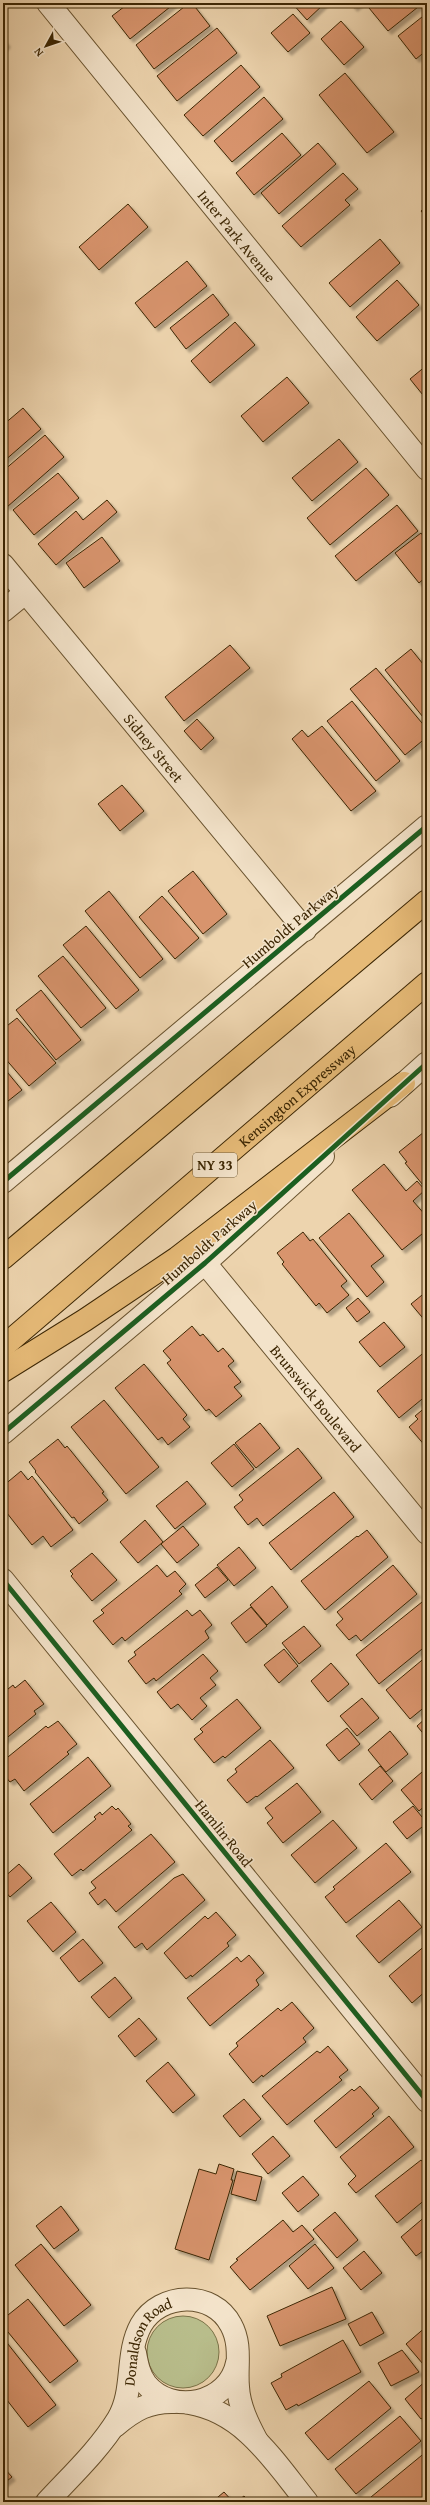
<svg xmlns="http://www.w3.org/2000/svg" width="430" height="2505" viewBox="0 0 430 2505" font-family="'Gentium Book Plus',serif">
<defs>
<filter id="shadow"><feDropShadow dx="3.5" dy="3.5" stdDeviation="1" flood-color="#0004"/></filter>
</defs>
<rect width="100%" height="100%" fill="#edd4ae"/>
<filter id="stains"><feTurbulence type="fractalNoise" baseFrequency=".005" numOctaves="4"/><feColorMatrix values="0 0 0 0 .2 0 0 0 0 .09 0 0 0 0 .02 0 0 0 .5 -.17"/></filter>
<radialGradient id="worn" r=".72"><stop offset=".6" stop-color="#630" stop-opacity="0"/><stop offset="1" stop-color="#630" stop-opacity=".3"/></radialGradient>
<path fill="#b8bd8b" stroke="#7a7247" d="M147 2352a36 36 0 1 1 72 0a36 36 0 1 1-72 0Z"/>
<path fill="#d8946d" stroke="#3c2603" filter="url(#shadow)" d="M 129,3 L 175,3 L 130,39 L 112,16 Z
M 189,3 L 192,3 L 210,26 L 154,69 L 136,45 Z
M 292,3 L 325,3 L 307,20 Z
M 350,3 L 360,3 L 354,8 Z
M 374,3 L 423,3 L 388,31 L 369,8 Z
M 427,13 L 427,50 L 416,59 L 398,36 Z
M 293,14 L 310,33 L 288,52 L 271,33 Z
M 341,21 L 364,47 L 344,65 L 321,39 Z
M 217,28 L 237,53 L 177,101 L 157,76 Z
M 3,39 L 7,44 L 3,48 Z
M 241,65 L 260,87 L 203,136 L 184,115 Z
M 345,73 L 394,132 L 367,153 L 319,95 Z
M 264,97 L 283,119 L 232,162 L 214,141 Z
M 282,133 L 301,155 L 254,195 L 236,173 Z
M 318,143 L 336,164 L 279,214 L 261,193 Z
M 343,173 L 358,189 L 345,200 L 350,205 L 301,247 L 282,226 Z
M 128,204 L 148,227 L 99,270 L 79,247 Z
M 427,206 L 427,218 L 421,211 Z
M 380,239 L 400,263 L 350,307 L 329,283 Z
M 187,261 L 207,286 L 155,328 L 135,303 Z
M 397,280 L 419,305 L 377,341 L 356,317 Z
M 213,294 L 229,315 L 186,349 L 170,328 Z
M 235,322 L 255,345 L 210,383 L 191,361 Z
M 427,365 L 427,400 L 410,379 Z
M 287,377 L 309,403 L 263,442 L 241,416 Z
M 23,408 L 41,429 L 3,462 L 3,425 Z
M 45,435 L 64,457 L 7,507 L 3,503 L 3,471 Z
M 339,439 L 358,462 L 312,501 L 292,478 Z
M 366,468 L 389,495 L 330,545 L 307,518 Z
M 58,473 L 79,498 L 34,535 L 13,510 Z
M 107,500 L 117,512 L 56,565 L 38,544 L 76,511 L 83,520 Z
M 397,505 L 418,531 L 356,581 L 335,556 Z
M 421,533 L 427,541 L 427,576 L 419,583 L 395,553 Z
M 102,537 L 120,561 L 84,588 L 66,563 Z
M 230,645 L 250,668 L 184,721 L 165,697 Z
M 411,649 L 427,669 L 427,722 L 385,670 Z
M 376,668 L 427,729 L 427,737 L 405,755 L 350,689 Z
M 352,701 L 400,761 L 376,781 L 327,721 Z
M 197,719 L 214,738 L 201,750 L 184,731 Z
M 322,726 L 376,791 L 351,811 L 292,739 L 302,730 L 308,737 Z
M 122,785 L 144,811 L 120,831 L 98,804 Z
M 193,871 L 227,914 L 203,934 L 168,891 Z
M 109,891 L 163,959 L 140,978 L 85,911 Z
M 162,896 L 199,938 L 175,959 L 139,917 Z
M 86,926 L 139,990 L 116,1009 L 63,945 Z
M 63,956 L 106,1008 L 81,1028 L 38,976 Z
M 41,990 L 81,1040 L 56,1060 L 16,1010 Z
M 17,1018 L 56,1063 L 29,1086 L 3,1056 L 3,1029 Z
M 3,1067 L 22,1090 L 3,1105 Z
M 424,1132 L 427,1135 L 427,1190 L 405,1163 L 407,1162 L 399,1152 Z
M 384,1164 L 406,1191 L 417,1181 L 425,1190 L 413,1201 L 427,1217 L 427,1230 L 402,1250 L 352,1190 Z
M 349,1213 L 384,1256 L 371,1266 L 384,1282 L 367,1297 L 319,1238 Z
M 303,1232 L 310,1241 L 313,1239 L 347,1281 L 341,1286 L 349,1295 L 327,1313 L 319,1303 L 316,1306 L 282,1264 L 284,1262 L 277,1253 Z
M 427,1291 L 427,1323 L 411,1304 Z
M 358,1298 L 370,1312 L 357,1322 L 346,1308 Z
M 384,1322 L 405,1347 L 380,1367 L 359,1342 Z
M 192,1326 L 200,1336 L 203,1334 L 218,1352 L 223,1348 L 234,1361 L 228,1366 L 241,1382 L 234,1387 L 242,1396 L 216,1417 L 209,1409 L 206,1411 L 167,1363 L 171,1360 L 163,1351 Z
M 427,1350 L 427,1395 L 399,1418 L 377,1391 Z
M 144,1364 L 187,1415 L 183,1419 L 190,1427 L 168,1445 L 162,1437 L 158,1440 L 115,1388 Z
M 104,1400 L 159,1467 L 126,1494 L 71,1427 Z
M 427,1406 L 427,1448 L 409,1427 L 418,1419 L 415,1416 Z
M 260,1423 L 280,1448 L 256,1468 L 235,1443 Z
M 58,1439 L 65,1448 L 67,1446 L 104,1492 L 102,1493 L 108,1500 L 79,1524 L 74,1517 L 72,1518 L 35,1472 L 36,1471 L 29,1462 Z
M 234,1444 L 254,1469 L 232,1487 L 211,1463 Z
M 298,1448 L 322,1478 L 263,1526 L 257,1518 L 248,1525 L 234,1507 L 243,1500 L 239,1495 Z
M 21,1471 L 28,1480 L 32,1476 L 73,1530 L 51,1547 L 43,1536 L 32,1545 L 3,1508 L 3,1486 Z
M 187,1481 L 206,1504 L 175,1529 L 156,1506 Z
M 334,1492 L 354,1517 L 291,1570 L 269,1543 Z
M 145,1520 L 163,1542 L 138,1563 L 120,1542 Z
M 183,1526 L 199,1545 L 177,1563 L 161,1544 Z
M 367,1530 L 388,1557 L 325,1610 L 301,1581 L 357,1536 L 358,1537 Z
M 239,1547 L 256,1568 L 234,1586 L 217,1565 Z
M 92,1553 L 117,1580 L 92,1601 L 71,1576 L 73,1574 L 70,1571 Z
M 157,1565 L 167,1577 L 175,1571 L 186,1584 L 179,1591 L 182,1594 L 125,1641 L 122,1637 L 113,1645 L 93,1621 L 104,1613 L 101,1610 Z
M 393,1565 L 417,1594 L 361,1641 L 356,1635 L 349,1640 L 336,1625 L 343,1619 L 337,1612 Z
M 217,1567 L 228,1580 L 205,1598 L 195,1585 Z
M 272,1586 L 288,1607 L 267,1625 L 250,1605 Z
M 422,1602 L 427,1608 L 427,1645 L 379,1684 L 356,1655 Z
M 251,1607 L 267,1626 L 246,1643 L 231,1623 Z
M 187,1610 L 192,1616 L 200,1610 L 212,1625 L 205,1631 L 209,1638 L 156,1681 L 154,1678 L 146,1684 L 128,1661 L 136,1655 L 134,1652 Z
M 304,1626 L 321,1646 L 299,1664 L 282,1643 Z
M 284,1649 L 298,1666 L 279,1683 L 264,1665 Z
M 203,1654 L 218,1671 L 210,1678 L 216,1685 L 200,1698 L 207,1706 L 192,1720 L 178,1704 L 171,1709 L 157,1692 Z
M 427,1656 L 427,1705 L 410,1719 L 386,1690 Z
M 331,1663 L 349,1684 L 328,1702 L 311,1681 Z
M 25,1680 L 44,1704 L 34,1711 L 36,1714 L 3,1741 L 3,1693 L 13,1685 L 15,1688 Z
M 362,1698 L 379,1718 L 357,1736 L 340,1716 Z
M 237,1699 L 261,1728 L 225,1758 L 223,1756 L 214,1763 L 194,1739 L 203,1732 L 200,1729 Z
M 427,1717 L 427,1738 L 417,1726 Z
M 58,1721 L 77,1744 L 67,1752 L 69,1754 L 24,1791 L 15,1779 L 10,1782 L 3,1774 L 5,1768 L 3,1761 L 46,1726 L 48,1728 Z
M 347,1728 L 360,1744 L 339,1761 L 326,1745 Z
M 390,1731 L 408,1754 L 386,1772 L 368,1750 Z
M 270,1740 L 294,1768 L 257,1797 L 256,1796 L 247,1803 L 227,1780 L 237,1772 L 235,1769 Z
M 88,1757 L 111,1786 L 53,1833 L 30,1804 Z
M 380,1766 L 393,1781 L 372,1800 L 359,1784 Z
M 422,1772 L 427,1777 L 427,1804 L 419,1811 L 401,1790 Z
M 297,1783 L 321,1812 L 283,1843 L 267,1823 L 273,1818 L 265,1808 Z
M 112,1806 L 116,1810 L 118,1808 L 131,1824 L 128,1826 L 132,1830 L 83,1871 L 81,1869 L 72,1876 L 54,1854 L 96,1819 L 94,1817 L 100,1812 L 102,1815 Z
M 413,1806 L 427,1823 L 407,1839 L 393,1822 Z
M 333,1820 L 357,1848 L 315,1883 L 291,1855 Z
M 151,1834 L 175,1862 L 116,1912 L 105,1899 L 98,1905 L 89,1893 L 96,1888 L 91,1882 Z
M 386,1843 L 411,1872 L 346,1923 L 325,1897 L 335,1889 L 333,1887 Z
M 19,1864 L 32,1878 L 10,1897 L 3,1889 L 3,1878 Z
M 183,1874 L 205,1900 L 147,1950 L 142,1943 L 135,1948 L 118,1927 L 174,1878 Z
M 399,1900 L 422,1927 L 379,1963 L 356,1936 Z
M 51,1902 L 76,1932 L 53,1952 L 27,1921 Z
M 216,1912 L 236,1935 L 227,1943 L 229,1946 L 192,1977 L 191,1975 L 186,1979 L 164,1953 L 205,1916 L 208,1919 Z
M 83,1939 L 103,1963 L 79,1982 L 60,1958 Z
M 427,1944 L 427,1990 L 412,2003 L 389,1976 Z
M 249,1955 L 264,1973 L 256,1980 L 259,1985 L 210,2026 L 187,1998 L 237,1957 L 241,1962 Z
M 115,1977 L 132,1998 L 109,2018 L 91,1997 Z
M 292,2002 L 314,2028 L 303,2038 L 306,2042 L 263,2077 L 262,2075 L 253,2083 L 229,2054 L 238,2046 L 236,2043 L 278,2008 L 281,2011 Z
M 427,2011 L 427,2020 L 423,2015 Z
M 139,2018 L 157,2039 L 135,2057 L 118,2036 Z
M 328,2046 L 348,2070 L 339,2077 L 342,2080 L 287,2125 L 262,2096 L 317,2051 L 320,2053 Z
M 168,2062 L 195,2095 L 173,2113 L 146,2081 Z
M 360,2086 L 379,2108 L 372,2114 L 374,2116 L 336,2148 L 314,2121 L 352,2089 L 354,2091 Z
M 244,2099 L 261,2119 L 240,2137 L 223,2116 Z
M 389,2116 L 414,2147 L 356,2193 L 348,2184 L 356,2176 L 340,2157 Z
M 273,2136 L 290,2156 L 268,2174 L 252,2154 Z
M 421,2160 L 427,2167 L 427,2198 L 397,2223 L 375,2196 Z
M 219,2164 L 234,2169 L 231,2180 L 233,2180 L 209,2260 L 175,2249 L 199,2169 L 216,2174 Z
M 237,2171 L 262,2177 L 256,2201 L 231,2194 Z
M 303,2176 L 319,2195 L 298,2212 L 282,2193 Z
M 61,2206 L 79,2230 L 54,2249 L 36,2226 Z
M 335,2212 L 358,2240 L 337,2258 L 313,2230 Z
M 427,2215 L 427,2256 L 423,2251 L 416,2256 L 401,2237 Z
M 283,2220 L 293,2232 L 302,2225 L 314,2239 L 250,2290 L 230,2267 L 238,2260 L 236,2259 Z
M 41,2244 L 91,2305 L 64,2326 L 15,2265 Z
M 315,2244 L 334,2268 L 308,2289 L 289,2266 Z
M 364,2251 L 382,2273 L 361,2290 L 343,2268 Z
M 332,2287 L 346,2319 L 280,2346 L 267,2316 Z
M 28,2299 L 78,2361 L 50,2383 L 3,2326 L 3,2319 Z
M 372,2312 L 384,2333 L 360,2346 L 348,2324 Z
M 427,2326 L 427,2360 L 423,2364 L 406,2344 Z
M 4,2339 L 56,2405 L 28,2427 L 3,2395 Z
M 343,2340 L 361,2372 L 298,2406 L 297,2404 L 286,2410 L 271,2383 L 282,2377 L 281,2374 Z
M 402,2350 L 419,2372 L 391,2386 L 378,2363 Z
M 427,2380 L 427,2414 L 421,2419 L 405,2399 Z
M 369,2381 L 391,2408 L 328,2460 L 305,2433 Z
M 400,2416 L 421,2441 L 356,2494 L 335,2469 Z
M 427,2451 L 427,2495 L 419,2502 L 368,2502 L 373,2498 L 371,2497 Z
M 3,2467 L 12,2477 L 3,2484 Z
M 224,2492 L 233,2502 L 212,2502 Z
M 244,2496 L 250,2502 L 236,2502 Z"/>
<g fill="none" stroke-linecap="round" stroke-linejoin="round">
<defs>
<g id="minor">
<path id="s1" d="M 48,3 L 427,469"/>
<path id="s2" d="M 3,565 L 305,930"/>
<path d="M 3,611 L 25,593"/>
<path id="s3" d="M 205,1263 L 427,1533"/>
<path d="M 3,1580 L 427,2101"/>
<path d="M 135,2353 C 137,2364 139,2375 146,2384 C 172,2416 229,2404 237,2363"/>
<path d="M 189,2403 C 244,2412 274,2461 307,2502"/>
<path d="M 115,2426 C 134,2410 149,2401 175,2402"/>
<path id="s4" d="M 47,2502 C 71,2476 99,2450 118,2419 C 135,2391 125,2354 141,2325 C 160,2292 213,2290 231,2325 C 242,2345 236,2366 238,2387 C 239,2406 248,2424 257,2441"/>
</g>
<path id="tertiary" d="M 390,1096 L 427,1063
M 3,1182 L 427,826
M 3,1433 L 205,1263 L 323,1156"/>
<g id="motorway">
<path d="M 3,1258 L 427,901"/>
<path id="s5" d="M 3,1347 L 427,983"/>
<path d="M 3,1371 L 85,1320 L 177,1258 L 404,1083"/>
</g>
</defs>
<use href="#minor" stroke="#68522e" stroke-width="24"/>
<use href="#tertiary" stroke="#68522e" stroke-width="24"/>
<use href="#motorway" stroke="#3c2603" stroke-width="24"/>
<use href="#minor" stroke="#f3e3ca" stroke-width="22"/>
<use href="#tertiary" stroke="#f3e3ca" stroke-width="22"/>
<use href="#motorway" stroke="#e6ba77" stroke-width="22"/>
<defs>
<path id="cycleway" d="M 3,1182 L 427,826
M 3,1433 L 205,1263 L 427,1063
M 3,1580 L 427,2101"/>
</defs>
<use href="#cycleway" stroke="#f3e3ca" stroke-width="8"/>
<use href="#cycleway" stroke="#1b5e20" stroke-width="5"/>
</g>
<g text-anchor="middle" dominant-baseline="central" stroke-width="3" stroke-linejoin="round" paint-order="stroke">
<rect fill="#f3e3ca" stroke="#735f3f" stroke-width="1" x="193" y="1153" width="44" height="24" rx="3"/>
<g font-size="14" font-weight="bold" fill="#3c2603">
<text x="215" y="1165">NY 33</text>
</g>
<g font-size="15" fill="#3c2603" stroke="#f3e3ca">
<text stroke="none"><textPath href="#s1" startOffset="300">Inter Park Avenue</textPath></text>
<text stroke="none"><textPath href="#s2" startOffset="237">Sidney Street</textPath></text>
<text transform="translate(290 926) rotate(-40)">Humboldt Parkway</text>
<text stroke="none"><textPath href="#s5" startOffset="387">Kensington Expressway</textPath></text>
<text transform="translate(209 1242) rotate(-41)">Humboldt Parkway</text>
<text stroke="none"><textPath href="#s3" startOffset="175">Brunswick Boulevard</textPath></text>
<text transform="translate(224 1833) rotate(51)">Hamlin Road</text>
<text stroke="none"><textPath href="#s4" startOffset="195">Donaldson Road</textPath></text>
</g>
</g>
<rect width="430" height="2505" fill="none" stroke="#edd4ae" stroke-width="16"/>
<rect x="4" y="4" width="422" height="2497" fill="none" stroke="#3c2603" stroke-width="2"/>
<rect x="8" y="8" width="414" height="2489" fill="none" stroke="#3c2603"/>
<g transform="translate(46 46) rotate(230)" stroke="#f3e3ca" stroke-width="3" paint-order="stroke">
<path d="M0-3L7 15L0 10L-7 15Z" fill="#3c2603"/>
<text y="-6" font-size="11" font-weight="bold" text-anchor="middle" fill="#3c2603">N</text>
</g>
<rect width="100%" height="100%" filter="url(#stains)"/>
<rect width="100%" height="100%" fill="url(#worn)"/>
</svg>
